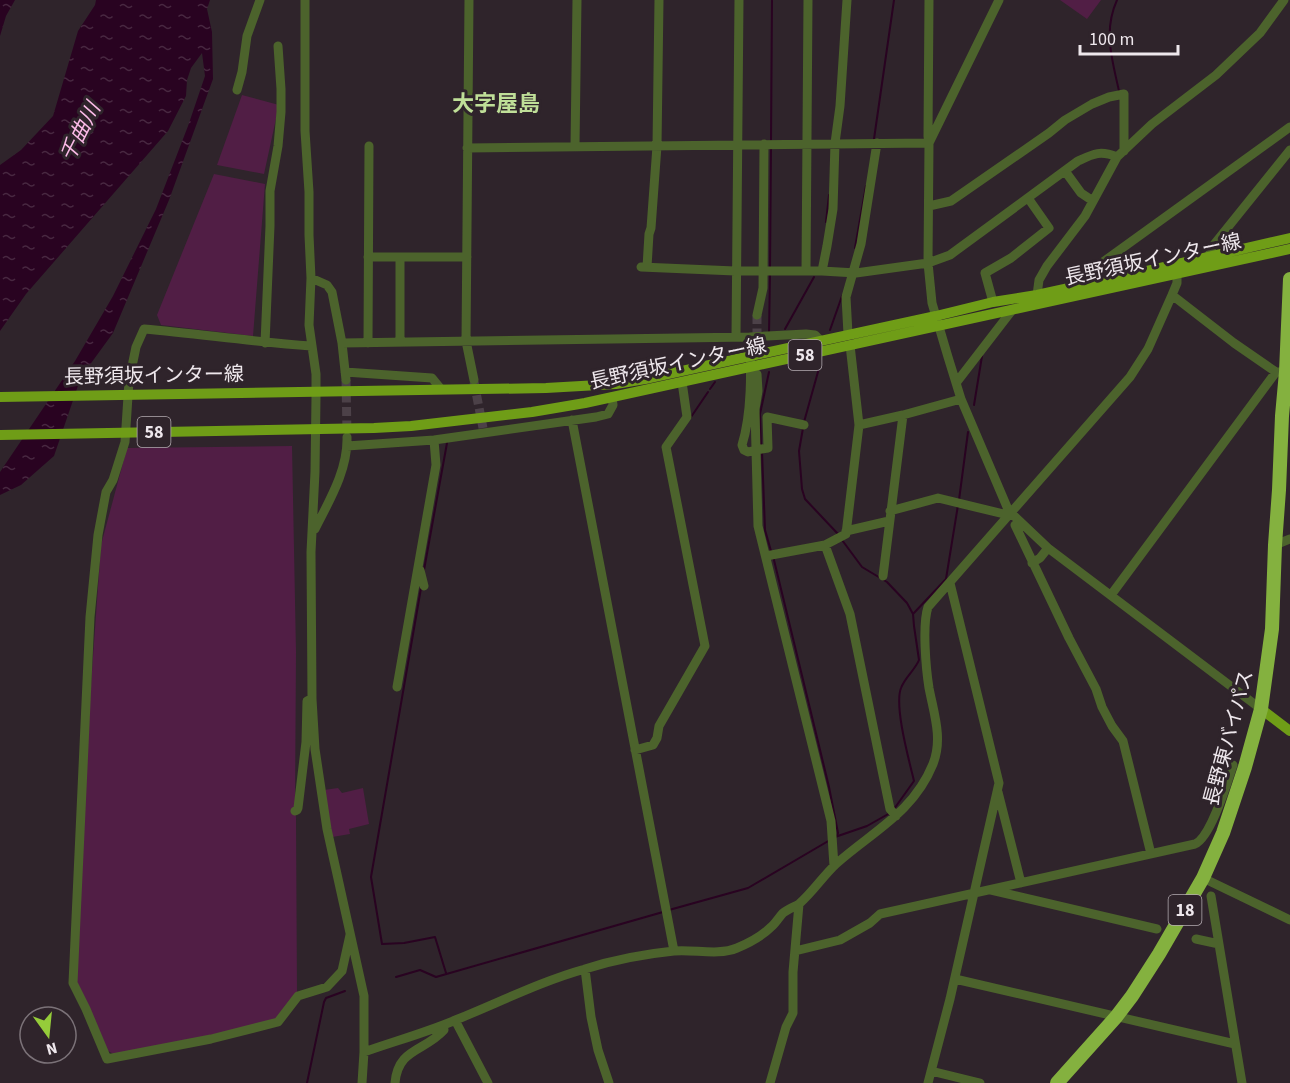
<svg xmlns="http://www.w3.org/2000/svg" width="1290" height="1083" viewBox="0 0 1290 1083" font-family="'Source Sans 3','Noto Sans JP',sans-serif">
<defs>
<pattern id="water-ripples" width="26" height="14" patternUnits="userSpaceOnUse" patternTransform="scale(1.5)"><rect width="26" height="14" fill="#290321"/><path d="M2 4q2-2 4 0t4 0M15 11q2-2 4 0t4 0" fill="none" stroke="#482841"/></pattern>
</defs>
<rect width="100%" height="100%" fill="#2f242b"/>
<path fill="#511e45" d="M 1060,0 L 1101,0 L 1087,19 Z
M 242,95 L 279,105 L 264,174 L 217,165 Z
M 214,174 L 265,184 L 253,336 L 161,325 L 157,315 Z
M 292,446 L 296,652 L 295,806 L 296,818 L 297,994 L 277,1021 L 115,1055 L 105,1049 L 76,980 L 90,699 L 101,545 L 127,448 Z
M 338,788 L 342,793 L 363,788 L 369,824 L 349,829 L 350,834 L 332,837 L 324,790 Z"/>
<path fill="url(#water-ripples)" d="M 0,0 L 15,0 L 6,16 L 0,36 Z
M 96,0 L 210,0 L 207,9 L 212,32 L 213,79 L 169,200 L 113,333 L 81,377 L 54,456 L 21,485 L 0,495 L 0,472 L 75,361 L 113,296 L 156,209 L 188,126 L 205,76 L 202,53 L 191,68 L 187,80 L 186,96 L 168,131 L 26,294 L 0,331 L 0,165 L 21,150 L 53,116 L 78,31 L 95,5 Z"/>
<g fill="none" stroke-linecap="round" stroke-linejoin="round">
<path stroke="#290321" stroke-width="2" d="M 1117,0 C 1103,31 1112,59 1119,91
M 874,139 L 894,0
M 771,140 L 772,0
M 826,222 L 829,195
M 855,248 L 866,186
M 770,268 L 771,148
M 785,329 L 814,277
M 830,330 L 842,296
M 769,334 L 770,274
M 710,389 L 715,382
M 974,405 L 982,356
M 691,417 L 708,392
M 804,422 L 821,361
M 803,428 L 799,451 L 802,489 L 805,499 L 838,534
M 761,447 L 760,414 L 769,372
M 762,452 L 765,530 L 771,551
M 959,500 L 968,432
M 842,540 L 862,567 L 887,582 L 907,603 L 913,614
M 773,556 L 829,787 L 838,833 L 837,836
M 424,570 L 447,443
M 421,588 L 371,877 L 382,944 L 404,943 L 435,937 L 446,973
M 894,809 L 914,781 C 909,760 894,706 901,688 C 905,677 915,670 919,660 L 914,626 L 913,614 L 946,579 L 958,505
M 835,837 L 867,826 L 890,813
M 669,910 L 748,888 L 830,840
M 396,977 L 420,970 L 436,977 L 663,912
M 307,1083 L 324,1002 L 326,998 L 345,991"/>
<path stroke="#4c4148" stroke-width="9" stroke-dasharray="9 4.5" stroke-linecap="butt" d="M 757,315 L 757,359
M 346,380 L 347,434
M 474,382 L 483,428"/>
<path stroke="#4c632c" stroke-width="9" d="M 305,0 L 305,131 L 309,192 L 309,235 L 311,278 L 309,325 L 316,374 L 316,397 L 315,472 L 311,552 L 312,699 L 315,749 L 327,829 L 364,996 L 364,1052 L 362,1083
M 469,0 L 466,341 L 474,380
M 999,0 L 929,143 L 928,263 L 932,303 L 948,357 L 961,399 L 1007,507 L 1011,513 L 1048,548 L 1261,709
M 237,90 L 242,72 L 247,36 L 260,0
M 575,146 L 577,0
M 467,148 L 929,143 L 928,136 L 929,0
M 1065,171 L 1081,193 L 1093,201
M 929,206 L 951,201 L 1049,133 L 1065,120 L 1092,104 L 1109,97 L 1124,94 L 1124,151
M 1209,256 L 1212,247 L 1290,150
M 368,257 L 467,257
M 641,267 L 735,271 L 822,271 L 856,273 L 928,263 L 950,255 L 1078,161 C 1093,154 1100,150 1117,157
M 647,267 L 649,234 L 651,228 L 657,146 L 659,0
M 806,271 L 808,0
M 822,271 L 827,246 L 833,209 L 835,143 L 840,106 L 847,0
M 311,278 L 327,285 L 332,292 L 342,343 L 346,380
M 1084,284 L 1085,275 L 1290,127
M 1037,295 L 1039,280 L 1047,266 L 1085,216 L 1117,157 L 1152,124 L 1216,75 L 1260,33 L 1284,0
M 1172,295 L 1234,343 L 1276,372 L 1280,372
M 993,302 L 985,273 L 1011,258 L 1049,228 L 1028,198
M 757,315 L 763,288 L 764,144
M 848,334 L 846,297 L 861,244 L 877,143
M 736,337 L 739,0
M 750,337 L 806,334 L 815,335 L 820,340
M 400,342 L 400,257
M 265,343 L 270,226 L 270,191 L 278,146 L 281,112 L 281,89 L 278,46
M 342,343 L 750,337 C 751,371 752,413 742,445 L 744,450 L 748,452 L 756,450 L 758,526 L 831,821 L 834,866
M 368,343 L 369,146
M 311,346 C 255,342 200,334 144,329 L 136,347 L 129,381 L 125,442 L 113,480 L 106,492 L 98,535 L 90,617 L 73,983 L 86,1009 L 107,1059 L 211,1039 L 278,1022 L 298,996 L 327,987 L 342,971 L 350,935
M 345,372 L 432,378 L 441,389
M 757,374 L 758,391 L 755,409 L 756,450 L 768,448 L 767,417 L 804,425
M 956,383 L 1013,309
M 572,420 L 674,951
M 859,425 L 903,415 L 961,399
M 347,446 L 434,440 L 596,417 L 608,414 L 613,405 L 612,397
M 890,511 L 938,498 L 1004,514
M 1015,525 L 1069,638 L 1096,689 L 1102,707 L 1112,726 L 1123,741 L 1151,854
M 315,529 C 329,501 348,470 347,437
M 846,531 L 889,521
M 825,545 L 850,614 L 890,809 L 896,816
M 1275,545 L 1290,539
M 766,556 L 825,545 L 846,534 L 859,425 L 850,345
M 1032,563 L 1040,558 L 1048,548
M 420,570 L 424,586
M 883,576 L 903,415
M 1111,595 L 1276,372
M 397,687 L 436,465 L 434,440
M 635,750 L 653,745 L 657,738 L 659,726 L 705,646 L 666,447 L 687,417 L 682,382
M 998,792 L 1021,883
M 295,811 L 297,810 L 298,808 L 306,742 L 307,701 L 309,700
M 1203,878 L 1290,920
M 991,890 L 1157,929
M 1211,896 L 1242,1083
M 1196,939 L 1219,944
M 795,951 L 840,940 L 870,923 L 880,914 L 1195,844 C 1211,837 1227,783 1233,765
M 585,969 L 591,1017 L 598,1050 L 609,1083
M 955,979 L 1235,1044
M 455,1020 L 488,1083
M 364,1052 C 395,1041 428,1032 458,1019 C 500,1002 542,981 585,969 C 613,960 644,954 674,951 C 694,949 718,956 737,948 C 749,943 762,936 771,927 C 776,923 779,917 783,913 C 788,909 794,907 799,904 C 813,892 823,876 836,864 C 873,831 913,813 933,764 C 943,739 934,714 929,688 C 926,669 922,625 928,607 L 1130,377 L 1148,349 L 1172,295 L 1177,283 L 1177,273
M 931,1071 L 980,1083
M 395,1083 C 398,1048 424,1052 444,1030 L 443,1025
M 770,1083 L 786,1027 L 793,1013 L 793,972 L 799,904
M 928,1083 L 950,999 L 999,783 L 950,583"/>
<path stroke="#6f9d17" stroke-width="10" d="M 0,397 L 546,388 L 616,384 L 645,379 L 936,316 L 993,302 L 1037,295 L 1147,271 L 1290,238
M 0,435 L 374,428 L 411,426 L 532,412 L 585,403 L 1290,249
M 1261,709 L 1290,731"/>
<path stroke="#84b13f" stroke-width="14" d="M 1057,1083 L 1116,1017 L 1132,996 L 1159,954 L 1203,878 L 1223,833 L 1245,767 L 1261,709 L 1272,629 L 1275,545 L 1279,490 L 1282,416 L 1286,372 L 1290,279"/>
</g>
<g text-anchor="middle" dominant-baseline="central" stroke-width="6" stroke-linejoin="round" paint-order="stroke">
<g fill="#2f242b" stroke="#b5acb2" stroke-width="1.5">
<rect x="788.5" y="340" width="33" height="30" rx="4.5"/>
<rect x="137.5" y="417" width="33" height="30" rx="4.5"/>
<rect x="1168.5" y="895" width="33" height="30" rx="4.5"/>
</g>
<g font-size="18" font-weight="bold" fill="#eee7ec">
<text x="805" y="355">58</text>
<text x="154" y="432">58</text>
<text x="1185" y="910">18</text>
</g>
<g font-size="20" fill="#eee7ec" stroke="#2f242b">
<text transform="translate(1153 260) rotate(-12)">長野須坂インター線</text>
<text transform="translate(678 364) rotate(-12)">長野須坂インター線</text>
<text transform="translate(154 376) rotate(-1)">長野須坂インター線</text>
<text transform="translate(1229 738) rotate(-75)">長野東バイパス</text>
</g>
<g font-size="21" font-style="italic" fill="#fbbae7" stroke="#2f242b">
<text transform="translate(80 132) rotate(-63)">千曲川</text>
</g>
<g font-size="22" font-weight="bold" fill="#bfdf98" stroke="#2f242b">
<text x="496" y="104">大字屋島</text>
</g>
</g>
<g transform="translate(48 1035) rotate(165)"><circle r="28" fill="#2f242b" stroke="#7b7278" stroke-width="1.5"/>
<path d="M0-4.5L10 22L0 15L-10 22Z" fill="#95cc3a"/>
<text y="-9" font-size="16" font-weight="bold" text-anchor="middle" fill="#eee7ec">N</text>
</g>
<path d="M1080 45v9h98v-9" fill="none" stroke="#eee7ec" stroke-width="3"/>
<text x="1089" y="45" font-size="18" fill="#eee7ec" stroke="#2f242b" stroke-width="4.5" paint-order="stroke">100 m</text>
</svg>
